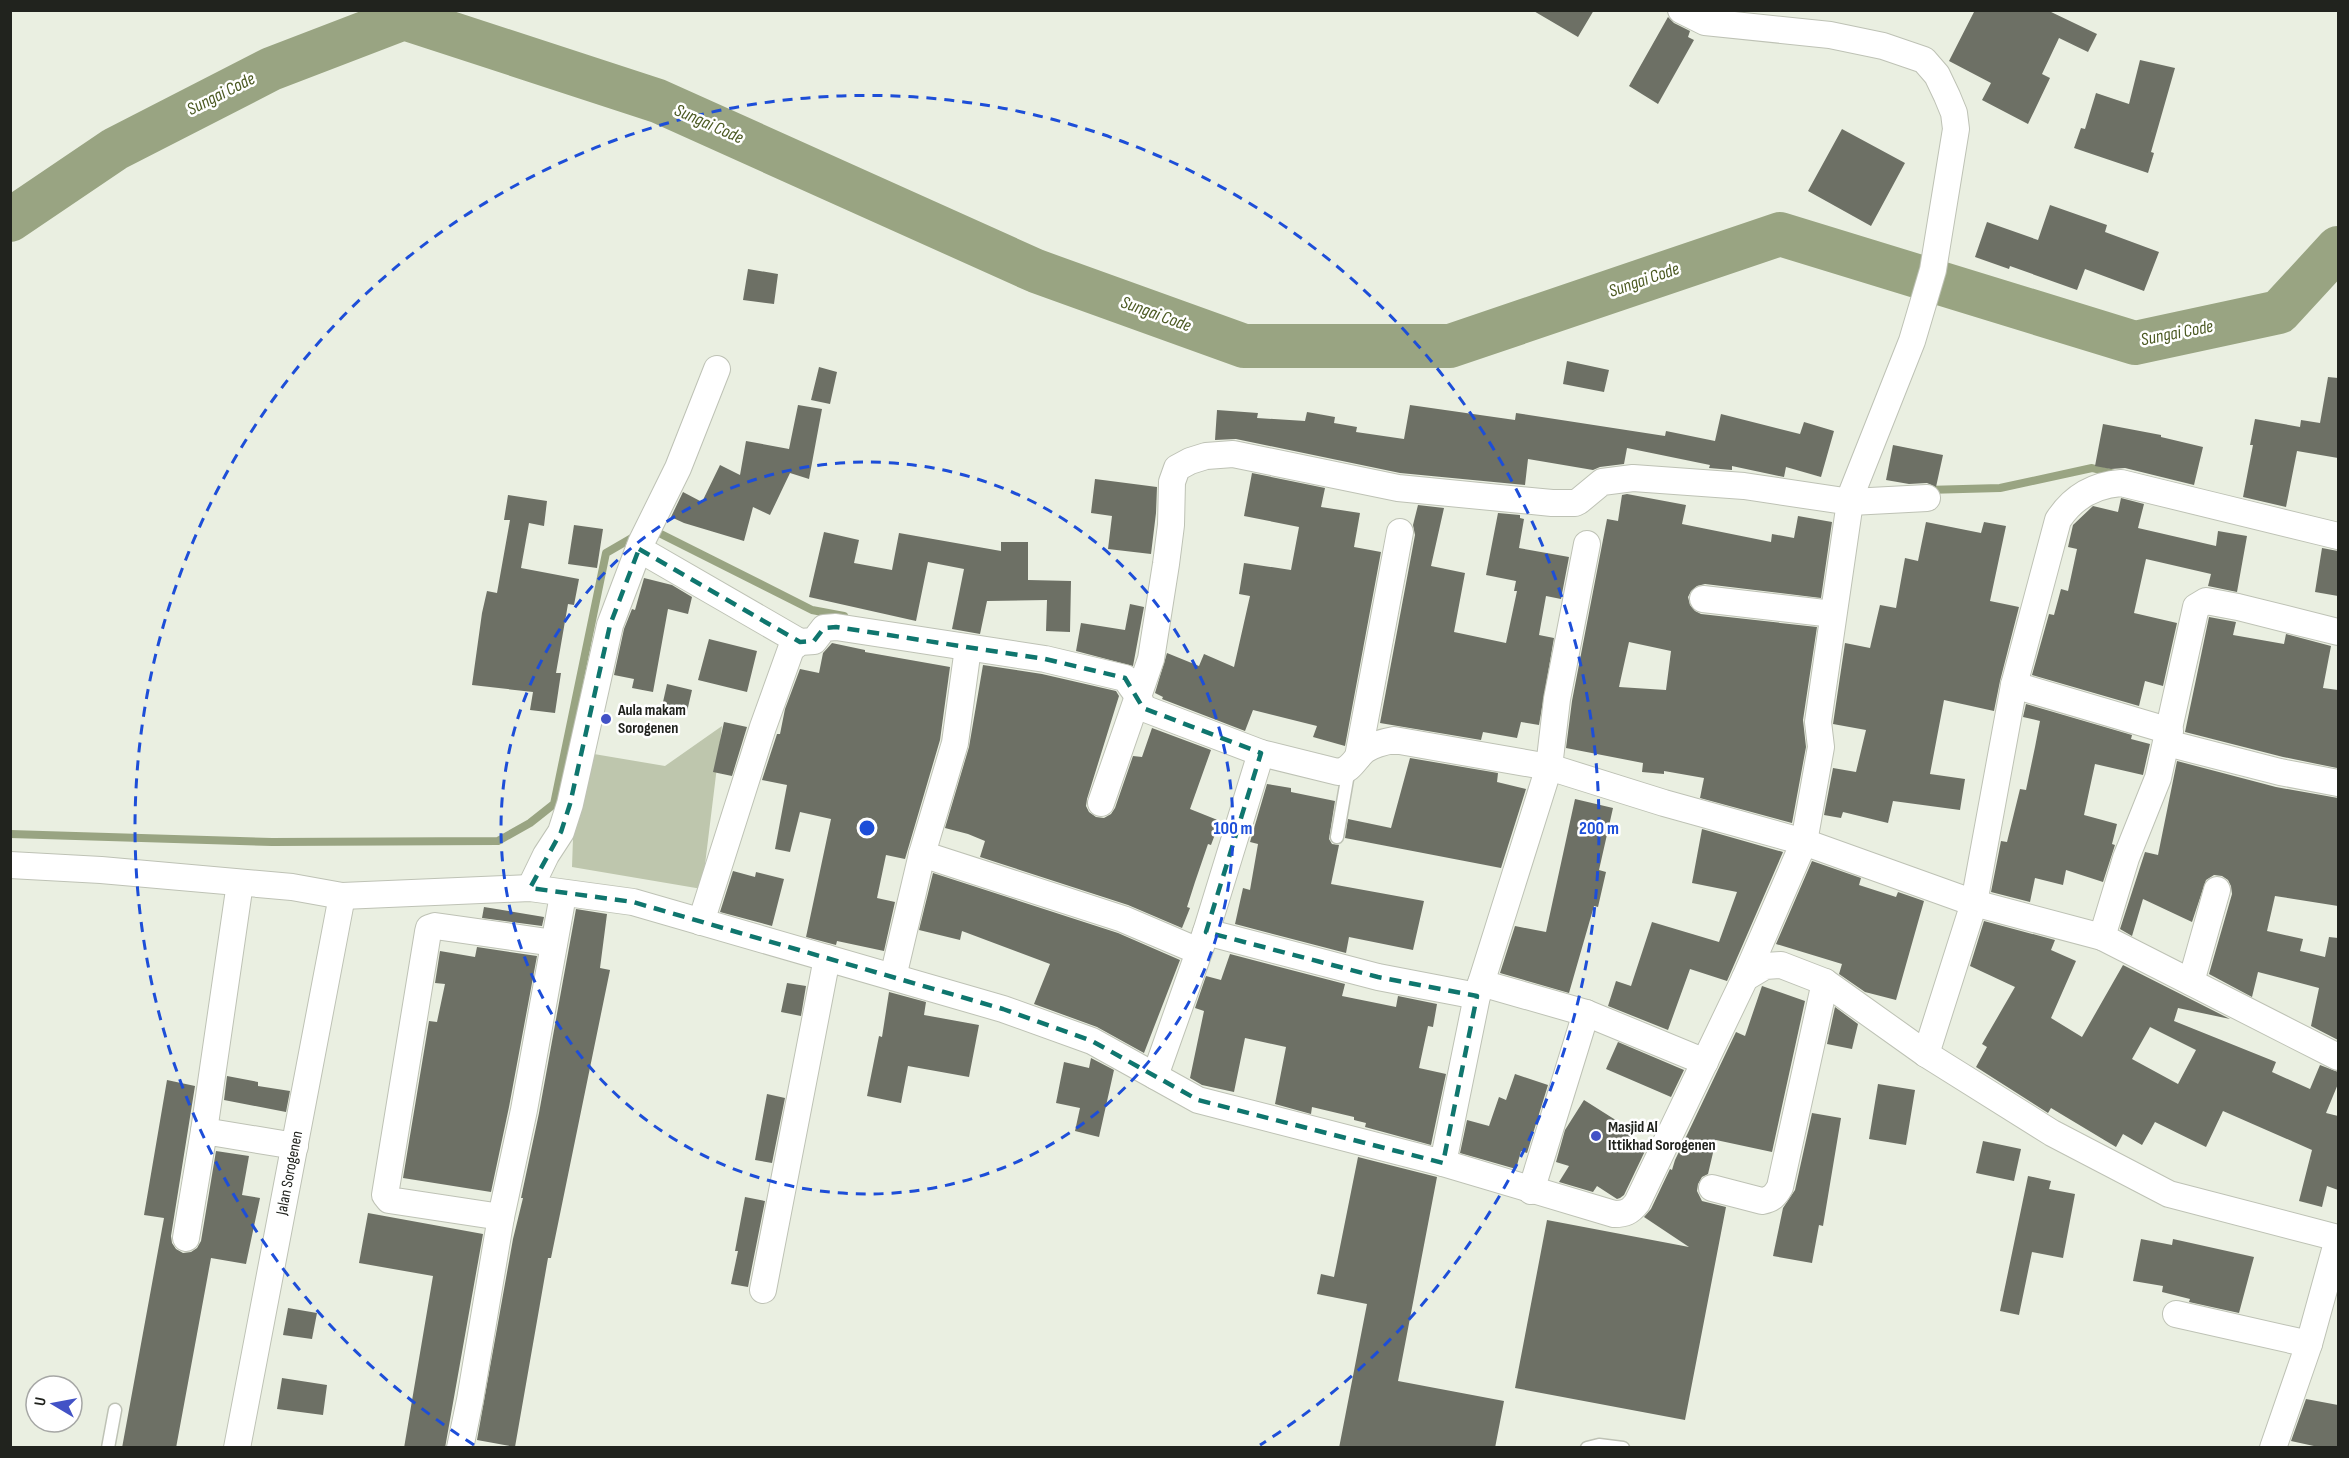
<svg xmlns="http://www.w3.org/2000/svg" width="2349" height="1458" viewBox="0 0 2349 1458" font-family="'Sofia Sans Condensed',sans-serif">
<rect width="100%" height="100%" fill="#eaefe1"/>
<path fill="#bec6ad" d="M 722,726 L 702,889 L 572,867 L 574,810 L 588,753 L 665,766 Z"/>
<g fill="none" stroke-linecap="round" stroke-linejoin="round">
<path stroke="#99a482" stroke-width="8" d="M 1926,490 L 2000,488 L 2092,468 L 2115,474
M 651,529 L 812,610 L 844,616
M 10,834 L 272,842 L 498,841 L 530,823 L 554,804 L 606,553 L 637,535"/>
<path stroke="#99a482" stroke-width="44" d="M 10,220 L 115,149 L 271,69 L 404,18 L 658,101 L 1036,271 L 1244,346 L 1450,346 L 1780,234 L 2135,343 L 2279,312 L 2338,248"/>
</g>
<path fill="#6d7065" fill-rule="evenodd" d="M 1532,10 L 1594,10 L 1578,37 Z
M 1975,10 L 2049,11 L 2097,34 L 2088,52 L 2059,38 L 2042,74 L 2050,78 L 2028,124 L 1982,100 L 1991,83 L 1949,61 Z
M 1668,17 L 1674,23 L 1690,31 L 1688,37 L 1694,40 L 1658,104 L 1629,86 Z
M 2140,60 L 2175,68 L 2151,152 L 2154,153 L 2148,173 L 2074,148 L 2081,128 L 2085,129 L 2096,93 L 2129,104 Z
M 1842,129 L 1905,163 L 1871,226 L 1808,191 Z
M 2050,205 L 2107,225 L 2105,232 L 2159,252 L 2144,291 L 2085,269 L 2077,290 L 2010,266 L 2009,269 L 1975,257 L 1987,222 L 2038,240 Z
M 748,269 L 778,274 L 774,304 L 743,300 Z
M 1567,361 L 1609,370 L 1604,392 L 1563,384 Z
M 819,367 L 837,372 L 830,404 L 811,400 Z
M 2328,377 L 2338,378 L 2338,458 L 2297,451 L 2286,507 L 2243,497 L 2253,445 L 2250,445 L 2255,419 L 2300,427 L 2301,420 L 2320,423 Z
M 798,405 L 822,409 L 809,479 L 790,473 L 770,515 L 753,507 L 744,541 L 684,523 L 671,517 L 683,492 L 702,502 L 720,465 L 740,475 L 746,441 L 789,449 Z
M 1410,405 L 1515,420 L 1516,413 L 1665,436 L 1666,431 L 1715,441 L 1721,414 L 1800,434 L 1804,422 L 1834,431 L 1821,477 L 1786,467 L 1784,477 L 1732,466 L 1732,470 L 1709,468 L 1710,465 L 1627,448 L 1624,464 L 1600,467 L 1593,470 L 1528,459 L 1525,485 L 1400,473 L 1236,439 L 1215,440 L 1217,410 L 1258,413 L 1257,418 L 1305,421 L 1307,412 L 1335,417 L 1334,423 L 1357,427 L 1356,432 L 1404,439 Z
M 2103,424 L 2161,435 L 2161,437 L 2203,447 L 2194,485 L 2125,468 L 2111,469 L 2095,466 Z
M 1893,445 L 1943,455 L 1936,487 L 1927,483 L 1909,484 L 1886,480 Z
M 1252,473 L 1325,488 L 1321,507 L 1360,513 L 1354,547 L 1381,552 L 1345,746 L 1313,737 L 1317,726 L 1253,710 L 1245,731 L 1162,699 L 1163,697 L 1155,693 L 1167,653 L 1199,666 L 1204,654 L 1234,667 L 1250,596 L 1239,594 L 1244,563 L 1291,570 L 1299,527 L 1244,516 Z
M 1095,479 L 1157,487 L 1156,513 L 1151,554 L 1108,549 L 1112,516 L 1091,513 Z
M 1627,494 L 1686,505 L 1682,524 L 1771,542 L 1772,534 L 1794,538 L 1798,516 L 1832,522 L 1821,598 L 1705,584 L 1697,586 L 1691,591 L 1688,597 L 1690,605 L 1695,611 L 1701,614 L 1817,627 L 1803,720 L 1806,747 L 1792,823 L 1700,798 L 1704,778 L 1664,771 L 1664,774 L 1642,772 L 1643,763 L 1566,748 L 1572,701 L 1607,519 L 1618,521 L 1622,495 ZM 1629,642 L 1671,651 L 1666,690 L 1619,687 Z
M 508,495 L 547,501 L 544,526 L 529,523 L 521,568 L 579,579 L 574,605 L 568,604 L 556,673 L 561,673 L 555,713 L 530,710 L 533,692 L 472,685 L 482,613 L 487,591 L 497,593 L 510,520 L 504,520 Z
M 2121,498 L 2144,504 L 2138,528 L 2216,546 L 2218,531 L 2247,536 L 2237,592 L 2208,586 L 2211,574 L 2146,559 L 2134,613 L 2177,623 L 2163,686 L 2145,681 L 2139,706 L 2032,675 L 2049,614 L 2054,615 L 2061,589 L 2068,591 L 2077,549 L 2068,547 L 2073,525 L 2093,506 L 2118,512 Z
M 1418,505 L 1444,508 L 1431,566 L 1465,573 L 1454,632 L 1506,643 L 1517,591 L 1514,591 L 1516,581 L 1486,575 L 1498,513 L 1520,515 L 1520,518 L 1524,519 L 1519,548 L 1569,557 L 1561,599 L 1546,596 L 1539,635 L 1554,638 L 1539,725 L 1521,722 L 1517,738 L 1483,732 L 1481,740 L 1380,723 L 1415,535 L 1413,525 Z
M 1926,522 L 1981,533 L 1984,522 L 2006,526 L 1990,601 L 2019,607 L 2000,681 L 1994,711 L 1944,700 L 1930,774 L 1965,779 L 1960,810 L 1893,801 L 1888,823 L 1843,812 L 1841,818 L 1824,815 L 1833,768 L 1856,772 L 1866,730 L 1833,724 L 1845,643 L 1870,648 L 1880,605 L 1896,608 L 1905,558 L 1918,561 Z
M 574,525 L 603,529 L 597,568 L 568,564 Z
M 824,532 L 859,540 L 854,563 L 892,570 L 899,533 L 1001,551 L 1001,542 L 1028,542 L 1028,580 L 1071,581 L 1070,632 L 1046,631 L 1047,600 L 987,601 L 980,634 L 952,629 L 964,569 L 928,562 L 916,621 L 809,597 Z
M 2322,548 L 2338,551 L 2338,596 L 2315,592 Z
M 644,578 L 672,585 L 692,597 L 688,614 L 668,609 L 653,692 L 632,688 L 634,679 L 614,675 L 624,629 L 632,609 L 635,610 Z
M 1130,604 L 1144,607 L 1133,666 L 1076,651 L 1081,623 L 1125,630 Z
M 2209,617 L 2236,622 L 2233,635 L 2284,644 L 2286,634 L 2331,646 L 2323,688 L 2338,690 L 2337,768 L 2283,757 L 2185,732 Z
M 709,639 L 757,651 L 747,692 L 698,680 Z
M 832,643 L 865,650 L 865,652 L 950,667 L 940,740 L 905,859 L 886,855 L 877,898 L 895,902 L 884,951 L 837,941 L 836,945 L 806,937 L 831,819 L 800,812 L 790,852 L 775,849 L 787,785 L 762,780 L 777,734 L 780,734 L 785,709 L 800,669 L 819,673 L 823,653 Z
M 983,665 L 1042,674 L 1116,691 L 1119,696 L 1087,799 L 1086,806 L 1089,812 L 1096,817 L 1104,818 L 1111,814 L 1115,808 L 1133,756 L 1142,757 L 1152,728 L 1211,750 L 1190,809 L 1220,821 L 1211,845 L 1208,844 L 1195,882 L 1187,907 L 1190,908 L 1182,928 L 1128,905 L 980,857 L 985,841 L 968,834 L 945,828 L 969,747 Z
M 667,684 L 692,690 L 686,716 L 661,711 Z
M 2026,704 L 2132,735 L 2131,739 L 2150,744 L 2143,775 L 2095,764 L 2084,815 L 2117,824 L 2112,844 L 2115,845 L 2103,882 L 2066,870 L 2063,885 L 2035,878 L 2030,902 L 1991,892 L 2001,841 L 2007,842 L 2020,789 L 2026,790 L 2035,747 L 2040,721 L 2023,717 Z
M 724,722 L 747,727 L 732,776 L 713,772 Z
M 1410,758 L 1498,773 L 1497,782 L 1526,789 L 1501,868 L 1345,838 L 1348,819 L 1391,828 Z
M 2177,761 L 2276,787 L 2338,798 L 2338,906 L 2275,896 L 2267,931 L 2303,939 L 2300,951 L 2325,957 L 2329,937 L 2338,938 L 2338,1040 L 2311,1026 L 2319,988 L 2258,972 L 2252,997 L 2209,974 L 2232,894 L 2231,886 L 2228,880 L 2222,876 L 2214,875 L 2206,880 L 2192,922 L 2143,899 L 2132,936 L 2120,929 L 2145,852 L 2158,855 Z
M 1267,784 L 1291,788 L 1291,792 L 1335,801 L 1329,839 L 1332,844 L 1339,845 L 1331,884 L 1424,901 L 1413,950 L 1349,937 L 1346,953 L 1235,924 L 1243,888 L 1250,890 L 1258,844 L 1250,842 Z
M 1575,799 L 1613,808 L 1599,870 L 1606,872 L 1598,907 L 1594,906 L 1569,993 L 1500,973 L 1515,926 L 1546,932 Z
M 1702,829 L 1783,852 L 1727,981 L 1690,969 L 1668,1030 L 1608,1006 L 1616,981 L 1631,986 L 1652,922 L 1719,942 L 1737,892 L 1692,883 Z
M 1812,861 L 1861,878 L 1859,885 L 1896,897 L 1898,892 L 1924,901 L 1896,1000 L 1865,992 L 1839,974 L 1842,964 L 1776,944 Z
M 733,871 L 755,877 L 756,872 L 784,879 L 772,926 L 720,912 Z
M 933,873 L 1118,933 L 1180,960 L 1144,1053 L 1097,1027 L 1034,1004 L 1050,964 L 962,931 L 960,940 L 919,930 Z
M 484,907 L 544,917 L 542,926 L 482,918 Z
M 576,909 L 607,914 L 600,968 L 610,970 L 551,1258 L 548,1258 L 515,1447 L 477,1440 L 513,1239 L 523,1198 L 521,1198 L 539,1113 Z
M 1984,921 L 2055,940 L 2051,950 L 2076,961 L 2051,1018 L 2082,1037 L 2123,965 L 2230,1019 L 2178,1008 L 2174,1021 L 2276,1062 L 2272,1072 L 2310,1089 L 2320,1065 L 2338,1072 L 2338,1084 L 2326,1113 L 2338,1116 L 2338,1190 L 2327,1186 L 2322,1207 L 2299,1201 L 2312,1150 L 2223,1111 L 2206,1147 L 2155,1122 L 2142,1145 L 2123,1134 L 2116,1147 L 2051,1108 L 2048,1113 L 1976,1067 L 1987,1047 L 1982,1044 L 2015,987 L 1970,966 ZM 2150,1027 L 2196,1050 L 2178,1084 L 2132,1059 Z
M 477,947 L 537,956 L 509,1107 L 491,1192 L 403,1178 L 429,1021 L 437,1022 L 445,984 L 435,983 L 440,951 L 475,957 Z
M 1230,954 L 1345,984 L 1342,996 L 1396,1007 L 1398,996 L 1437,1004 L 1433,1027 L 1428,1026 L 1419,1068 L 1446,1074 L 1431,1145 L 1365,1127 L 1366,1123 L 1354,1120 L 1354,1117 L 1312,1107 L 1311,1114 L 1275,1104 L 1286,1047 L 1245,1038 L 1234,1092 L 1202,1085 L 1190,1078 L 1204,1011 L 1195,1008 L 1206,976 L 1221,980 Z
M 787,983 L 806,986 L 801,1016 L 781,1012 Z
M 1762,986 L 1805,1001 L 1772,1152 L 1716,1140 L 1708,1174 L 1702,1177 L 1698,1184 L 1697,1191 L 1702,1201 L 1726,1207 L 1685,1420 L 1515,1388 L 1547,1220 L 1689,1247 L 1644,1217 L 1651,1209 L 1670,1169 L 1672,1170 L 1675,1160 L 1736,1032 L 1745,1036 Z
M 889,992 L 926,1002 L 924,1015 L 979,1025 L 969,1077 L 908,1066 L 901,1103 L 867,1096 L 879,1036 L 882,1037 Z
M 1835,1007 L 1858,1024 L 1852,1049 L 1827,1044 Z
M 1618,1042 L 1684,1070 L 1671,1097 L 1606,1069 Z
M 1091,1058 L 1114,1070 L 1099,1137 L 1075,1131 L 1080,1108 L 1056,1103 L 1064,1062 L 1089,1068 Z
M 1515,1074 L 1548,1085 L 1527,1153 L 1521,1151 L 1516,1169 L 1460,1153 L 1467,1120 L 1489,1126 L 1499,1097 L 1506,1100 Z
M 227,1076 L 258,1082 L 258,1086 L 290,1091 L 286,1112 L 224,1100 Z
M 167,1080 L 195,1086 L 171,1236 L 172,1243 L 176,1249 L 183,1253 L 191,1252 L 197,1248 L 201,1241 L 216,1151 L 249,1156 L 242,1195 L 260,1198 L 246,1264 L 211,1258 L 176,1448 L 122,1448 L 164,1218 L 144,1215 Z
M 1878,1084 L 1915,1090 L 1906,1145 L 1869,1139 Z
M 767,1094 L 785,1098 L 772,1163 L 755,1160 Z
M 1584,1100 L 1633,1131 L 1628,1140 L 1645,1151 L 1624,1195 L 1620,1198 L 1617,1199 L 1597,1186 L 1593,1192 L 1559,1182 L 1569,1166 L 1556,1162 L 1565,1130 Z
M 1812,1113 L 1841,1118 L 1823,1226 L 1819,1225 L 1812,1263 L 1773,1256 L 1783,1208 L 1795,1190 Z
M 1983,1141 L 2021,1149 L 2014,1181 L 1976,1173 Z
M 1358,1157 L 1437,1177 L 1398,1381 L 1504,1401 L 1495,1448 L 1339,1448 L 1367,1304 L 1317,1294 L 1321,1274 L 1334,1277 Z
M 2028,1176 L 2051,1181 L 2049,1189 L 2075,1194 L 2063,1258 L 2032,1252 L 2019,1315 L 2000,1311 Z
M 745,1197 L 765,1201 L 748,1287 L 731,1284 L 738,1251 L 735,1251 Z
M 368,1213 L 483,1234 L 445,1448 L 404,1448 L 433,1276 L 359,1263 Z
M 2141,1239 L 2172,1245 L 2173,1239 L 2254,1257 L 2239,1313 L 2189,1302 L 2190,1299 L 2162,1292 L 2163,1286 L 2133,1281 Z
M 288,1308 L 317,1313 L 312,1339 L 283,1335 Z
M 282,1378 L 327,1385 L 323,1415 L 277,1409 Z
M 2306,1399 L 2338,1405 L 2338,1448 L 2323,1448 L 2291,1441 Z"/>
<g fill="none" stroke-linecap="round" stroke-linejoin="round">
<defs>
<path id="lane" d="M 1337,837 L 1349,768
M 108,1448 L 115,1410
M 1587,1448 L 1599,1445 L 1623,1448"/>
<g id="street">
<path d="M 1681,10 L 1705,22 L 1830,35 L 1883,46 L 1924,60 L 1937,75 L 1947,96 L 1954,113 L 1956,129 L 1933,270 L 1912,341 L 1851,495 L 1818,722 L 1821,747 L 1804,842 L 1745,978"/>
<path d="M 639,549 L 800,642"/>
<path d="M 1703,599 L 1833,614"/>
<path d="M 2014,685 L 2170,731"/>
<path d="M 2167,743 L 2280,772 L 2338,783"/>
<path d="M 1358,757 L 1400,532"/>
<path d="M 1101,803 L 1151,659 L 1166,564 L 1171,525 L 1172,482 L 1177,468 L 1190,461 L 1206,456 L 1233,454 L 1398,488 L 1552,503 L 1575,503 L 1579,501 L 1602,482 L 1633,478 L 1744,486 L 1851,502 L 1927,498"/>
<path d="M 922,854 L 1123,919 L 1198,951"/>
<path d="M 10,865 L 101,870 L 292,887 L 342,896 L 530,888 L 633,902 L 1003,1009 L 1092,1041 L 1198,1100 L 1443,1163 L 1614,1214 C 1625,1214 1630,1212 1637,1203 L 1745,978 L 1765,966 L 1781,965 L 1825,982 L 1926,1054 L 2052,1133 L 2169,1194 L 2338,1238"/>
<path d="M 530,888 L 546,855 L 561,832 L 570,804 L 610,625 L 641,543 L 678,468 L 717,369"/>
<path d="M 701,922 L 763,727 L 791,649 L 800,642 L 814,641 L 824,628 L 836,627 L 1045,659 L 1125,678 L 1138,696 L 1143,708 L 1261,753"/>
<path d="M 1206,932 L 1378,977 L 1477,996"/>
<path d="M 2102,937 L 2126,858 L 2158,778 L 2196,607 L 2206,601 L 2238,607 L 2338,632"/>
<path d="M 893,977 L 922,854 L 955,743 L 968,648"/>
<path d="M 2191,982 L 2217,890"/>
<path d="M 1481,983 L 1586,1013 L 1705,1062"/>
<path d="M 1926,1054 L 1974,903 L 2014,685 L 2058,520 C 2073,497 2094,485 2121,483 L 2338,536"/>
<path d="M 1155,1076 L 1206,932 L 1261,753 L 1338,772 C 1351,771 1355,758 1365,750 C 1374,744 1383,742 1394,740 L 1549,767 L 1664,803 L 1804,842 L 1974,903 L 2102,937 L 2338,1057"/>
<path d="M 204,1131 L 240,883"/>
<path d="M 1443,1163 L 1477,996 L 1549,767 L 1557,699 L 1587,544"/>
<path d="M 1712,1188 L 1762,1201 C 1772,1199 1775,1196 1780,1187 L 1825,982"/>
<path d="M 1531,1191 L 1586,1013"/>
<path d="M 501,1217 L 389,1200 L 385,1195 L 428,932 L 429,928 L 435,926 L 554,943"/>
<path d="M 186,1238 L 204,1131 L 295,1146"/>
<path d="M 763,1290 L 827,958"/>
<path d="M 2176,1314 L 2309,1344"/>
<path id="s1" d="M 237,1448 L 342,896"/>
<path d="M 460,1448 L 470,1400 L 501,1217 L 524,1110 L 561,906"/>
<path d="M 2273,1448 L 2309,1344 L 2338,1239"/>
</g>
</defs>
<use href="#lane" stroke="#bec2b5" stroke-width="15"/>
<use href="#street" stroke="#bec2b5" stroke-width="28"/>
<use href="#lane" stroke="#fff" stroke-width="12"/>
<use href="#street" stroke="#fff" stroke-width="26"/>
</g>
<path fill="none" stroke="#0f766e" stroke-width="4.5" stroke-dasharray="12 8" stroke-linejoin="round" d="M 639,549 L 800,642 L 814,641 L 824,628 L 836,627 L 1045,659 L 1125,678 L 1143,708 L 1261,753 L 1206,932 L 1378,977 L 1477,996 L 1443,1163 L 1198,1100 L 1092,1041 L 1003,1009 L 633,902 L 530,888 L 561,832 L 570,804 L 610,625 Z"/>
<g fill="none" stroke="#1d4ed8" stroke-width="3" stroke-dasharray="10 8">
<circle cx="867" cy="828" r="366"/>
<path d="M474 1445A732 732 0 1 1 1260 1445"/>
</g>
<g fill="#4252c6" stroke="#fff" stroke-width="2">
<circle cx="606" cy="719" r="6"/>
<circle cx="1596" cy="1136" r="6"/>
</g>
<g text-anchor="middle" dominant-baseline="central" stroke-width="5" stroke-linejoin="round" paint-order="stroke">
<g font-size="16" font-weight="bold" fill="#21231e" stroke="#fff" text-anchor="start">
<text x="618" y="710">Aula makam<tspan x="618" dy="18">Sorogenen</tspan></text>
<text x="1608" y="1127">Masjid Al<tspan x="1608" dy="18">Ittikhad Sorogenen</tspan></text>
</g>
<g font-size="16" fill="#21231e" stroke="#fff">
<text stroke="none"><textPath href="#s1" startOffset="280">Jalan Sorogenen</textPath></text>
</g>
<g font-size="18" font-style="italic" fill="#4c5a23" stroke="#fff">
<text transform="translate(221 94) rotate(-27)">Sungai Code</text>
<text transform="translate(709 124) rotate(24)">Sungai Code</text>
<text transform="translate(1644 280) rotate(-19)">Sungai Code</text>
<text transform="translate(1156 314) rotate(20)">Sungai Code</text>
<text transform="translate(2177 333) rotate(-11)">Sungai Code</text>
</g>
</g>
<circle cx="867" cy="828" r="9" fill="#1d4ed8" stroke="#fff" stroke-width="3"/>
<g font-size="18" text-anchor="middle" font-weight="bold" fill="#1d4ed8" stroke="#fff" stroke-width="5" stroke-linejoin="round" paint-order="stroke">
<text x="1233" y="834">100 m</text>
<text x="1599" y="834">200 m</text>
</g>
<rect width="2349" height="1458" fill="none" stroke="#21231e" stroke-width="24"/>
<g transform="translate(54 1404) rotate(280)"><circle r="28" fill="#ffffff" stroke="#a6a7a5" stroke-width="1.5"/>
<path d="M0-4.5L10 22L0 15L-10 22Z" fill="#4252c6"/>
<text y="-9" font-size="16" font-weight="bold" text-anchor="middle" fill="#21231e">U</text>
</g>
</svg>
